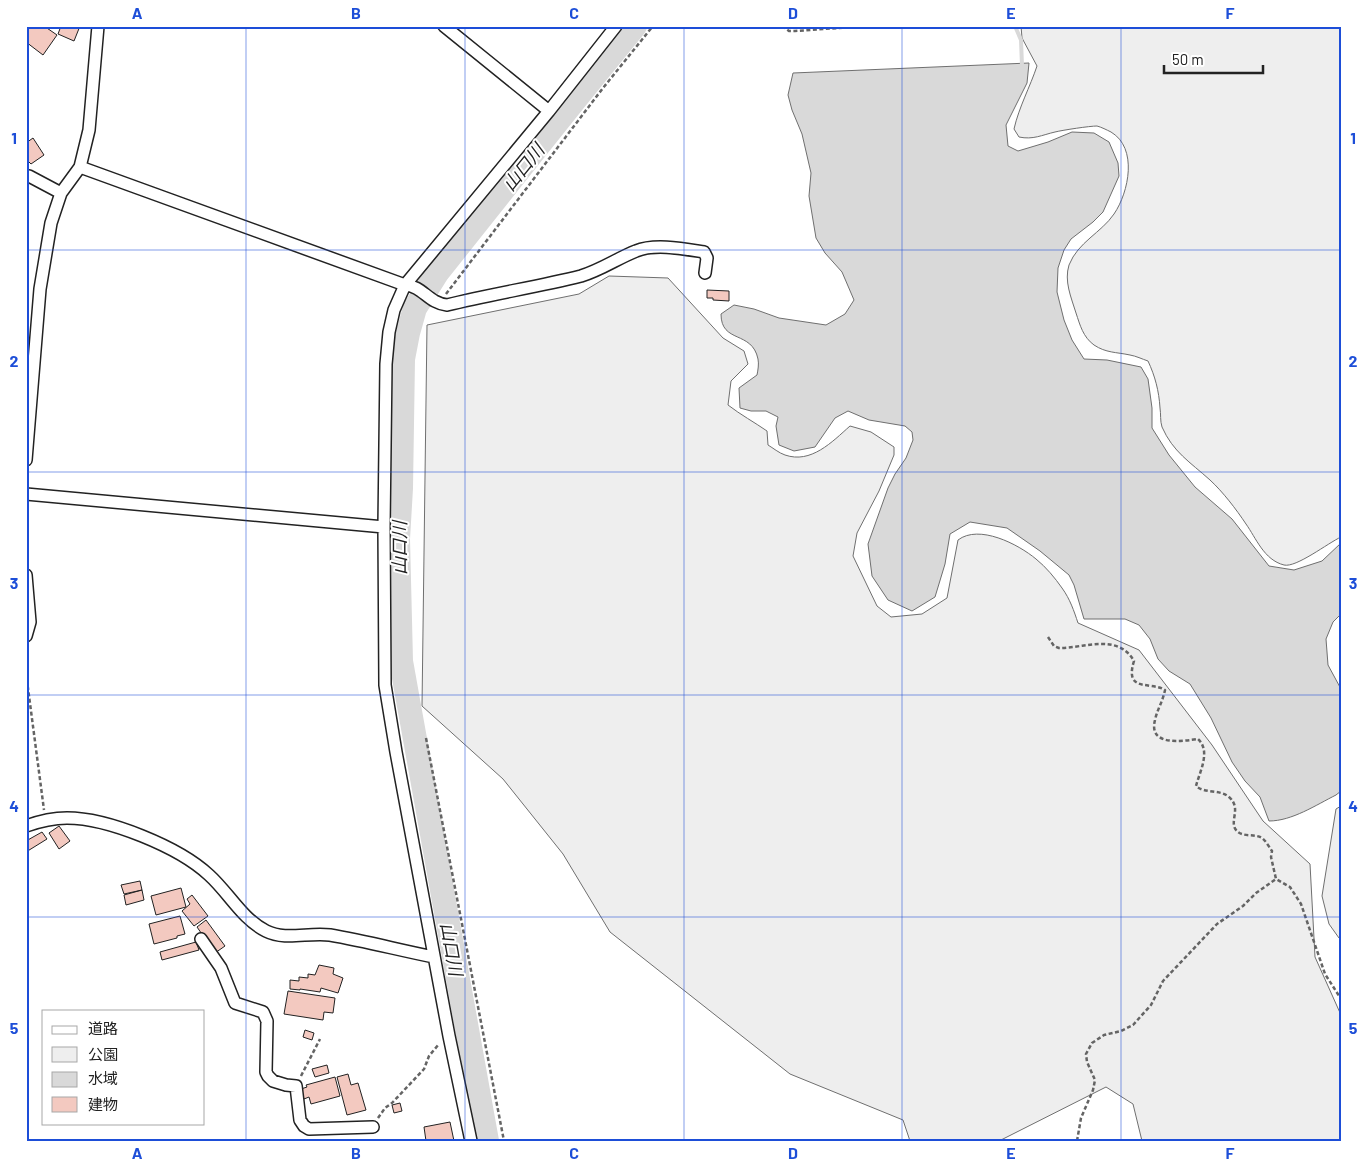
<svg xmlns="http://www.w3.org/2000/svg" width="1367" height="1167" viewBox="0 0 1367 1167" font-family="Barlow,'Noto Sans JP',sans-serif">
<rect width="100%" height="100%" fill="#fff"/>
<path fill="#eee" stroke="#6f6f6f" d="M 1021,26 L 1341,26 L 1341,537 C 1328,543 1296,568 1284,565 C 1264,560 1256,538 1246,524 C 1236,509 1223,492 1210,480 C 1190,462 1173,452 1162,427 C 1160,421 1161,414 1160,408 C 1159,391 1155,376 1148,361 C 1142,359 1136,356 1130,355 C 1116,352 1106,353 1094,345 C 1083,337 1080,325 1076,313 C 1071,297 1064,281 1069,265 C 1078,242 1101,233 1114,214 C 1129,192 1138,148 1111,132 C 1107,130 1101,127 1097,126 C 1090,126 1063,130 1055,132 C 1042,135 1033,140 1019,137 L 1014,129 C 1019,107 1030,87 1037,66 L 1022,38 Z
M 609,276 L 668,278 L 723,338 L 744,351 L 748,364 L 731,381 L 728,405 C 741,415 754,422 767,431 L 768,445 C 773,448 779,453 785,455 C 811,464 832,442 850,426 L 871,432 L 894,447 L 894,455 L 879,491 L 857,533 L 853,556 L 877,606 L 891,617 L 922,614 L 947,598 L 958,540 C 979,524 1018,544 1036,559 C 1046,567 1055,578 1062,588 C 1070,599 1074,611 1078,623 L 1139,650 L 1212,745 L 1263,821 L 1310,864 L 1315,957 L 1341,1015 L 1341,1141 L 1142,1141 L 1133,1104 L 1106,1087 L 999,1141 L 910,1141 L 903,1120 L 790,1074 L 610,932 L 563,854 L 503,779 L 422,706 L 427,325 L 579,294 Z
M 1341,806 L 1341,938 L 1339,938 L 1329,924 L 1322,896 L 1336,809 Z"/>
<path fill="#d9d9d9" stroke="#6f6f6f" d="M 1029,63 L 1027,83 L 1006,125 L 1008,146 L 1018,151 L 1048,142 L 1072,132 L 1094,133 L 1109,142 L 1118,163 L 1119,176 L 1103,212 L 1093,222 L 1071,239 L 1064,250 L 1058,268 L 1057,292 L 1064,320 L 1072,340 L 1084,359 L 1107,360 L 1141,367 L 1148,379 L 1152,408 L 1152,428 L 1169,455 L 1195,487 L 1232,519 L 1269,566 L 1294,570 L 1322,561 L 1341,543 L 1341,614 L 1333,622 L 1326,639 L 1328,665 L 1341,689 L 1341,791 L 1336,795 C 1316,805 1292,821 1269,821 L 1260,797 L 1245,781 L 1232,762 L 1211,718 L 1190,684 L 1169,671 L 1158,659 L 1150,639 L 1139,625 L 1125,619 L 1084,619 L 1074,585 L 1069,575 L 1040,551 L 1007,528 L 970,522 L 950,534 L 945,564 L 935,597 L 912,611 L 888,600 L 872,576 L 868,544 L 888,488 L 895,474 L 906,458 L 913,440 L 912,432 L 905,426 L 869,420 L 848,411 L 835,418 L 815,447 L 794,451 L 779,445 L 776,426 L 778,417 L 766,411 L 751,411 L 740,408 L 739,388 L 757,375 C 758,370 759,364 758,359 C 752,330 721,344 721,314 L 734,305 L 754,309 L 779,318 L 826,325 L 845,314 L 854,300 L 842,272 L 825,253 L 816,238 L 809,196 L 811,173 L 802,134 L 792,110 L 788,95 L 793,73 Z"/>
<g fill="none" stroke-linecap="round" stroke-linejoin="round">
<path stroke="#d9d9d9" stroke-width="4" d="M 1015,26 L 1021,40 L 1022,66"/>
<path stroke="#d9d9d9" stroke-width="24" d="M 487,1141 L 401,661 L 398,539 L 401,488 L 403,359 L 408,333 L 415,308 L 437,273 L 574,101 L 635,26"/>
</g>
<path fill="#f3c9c0" stroke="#222" d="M 26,26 L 44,26 L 57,35 L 43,55 L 26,42 Z
M 61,26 L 80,26 L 74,41 L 58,34 Z
M 33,138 L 44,155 L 31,164 L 29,162 L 26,162 L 26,143 Z
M 707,290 L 729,291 L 729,301 L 713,300 L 713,298 L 707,298 Z
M 59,826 L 70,841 L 59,849 L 49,833 Z
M 42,832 L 47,839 L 26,852 L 26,841 Z
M 140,881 L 142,890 L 124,894 L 121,885 Z
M 181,888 L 186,907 L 156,915 L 151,896 Z
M 142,890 L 144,900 L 126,905 L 124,895 Z
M 192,895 L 208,916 L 194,926 L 182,911 L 190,904 L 187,899 Z
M 180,916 L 185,934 L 177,936 L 177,938 L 154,944 L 149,924 Z
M 206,920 L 225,946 L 215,953 L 197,927 Z
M 196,942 L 199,950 L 162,960 L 160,952 Z
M 319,965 L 334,968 L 333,974 L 343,978 L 338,993 L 321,988 L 320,992 L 300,989 L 300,990 L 290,989 L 290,980 L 299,981 L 299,977 L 308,978 L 308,974 L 315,975 Z
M 288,991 L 335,998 L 333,1013 L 324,1012 L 323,1020 L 284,1014 Z
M 305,1030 L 314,1033 L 312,1040 L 303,1037 Z
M 327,1065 L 329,1073 L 315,1077 L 312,1069 Z
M 348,1074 L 351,1085 L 358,1083 L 366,1110 L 347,1115 L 337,1077 Z
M 335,1077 L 340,1096 L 311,1104 L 309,1097 L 304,1099 L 301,1089 L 307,1087 L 306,1085 Z
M 400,1103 L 402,1111 L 394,1113 L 392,1105 Z
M 450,1122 L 454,1141 L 426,1141 L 424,1127 Z"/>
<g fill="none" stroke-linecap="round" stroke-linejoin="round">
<defs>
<path id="minor" d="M 444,26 L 549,111
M 80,167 L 405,285 C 423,286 428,303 447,305 C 491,294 537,287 581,276 C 601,270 618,258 636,251 C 655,243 685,249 704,252 L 707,258 L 705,273
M 26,176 L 29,176 L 61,193
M 26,460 L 40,289 L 51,223 L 61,193 L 80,167 L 89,130 L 98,26
M 26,494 L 384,527
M 26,575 L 30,622 L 26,636
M 26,826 C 40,821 52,818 67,818 C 108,818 179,847 209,875 C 229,893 242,919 266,931 C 286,941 308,932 330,935 C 365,941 399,950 434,957
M 201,939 L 221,968 L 235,1003 L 263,1012 L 267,1021 L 266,1072 L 268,1076 L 273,1081 L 286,1085 L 296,1086 L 300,1120 L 304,1126 L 309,1129 L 373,1127
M 471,1141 L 449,1036 L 396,752 L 385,685 L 384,527 L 386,364 L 389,332 L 394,310 L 405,285 L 549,111 L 616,26"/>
</defs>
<use href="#minor" stroke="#222" stroke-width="14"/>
<path stroke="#646464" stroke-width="2.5" stroke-dasharray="4 2.5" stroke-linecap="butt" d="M 782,26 L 789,31 L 795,31 L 867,26
M 446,294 L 603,88 L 653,26
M 1048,637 L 1054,646 L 1059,648 C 1085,648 1118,633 1134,661 C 1124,693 1151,681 1165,690 C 1163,701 1157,710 1155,720 C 1148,747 1183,741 1198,739 C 1211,751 1200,771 1196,786 C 1205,794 1220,789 1229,797 C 1242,808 1229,821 1236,830 C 1242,838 1254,833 1262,838 C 1266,841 1269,847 1272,851 L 1271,857 L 1276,879 L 1290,887 L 1301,904 L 1325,974 L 1341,999
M 26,673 L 44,810
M 426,738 L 504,1141
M 301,1076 L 320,1039
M 378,1118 L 385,1108 L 392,1103 L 424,1069 L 429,1056 L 439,1044
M 1077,1141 L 1081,1118 L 1093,1090 L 1095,1080 L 1087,1062 L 1086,1054 L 1092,1043 L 1104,1035 L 1121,1031 L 1133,1025 L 1151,1005 L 1163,981 L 1217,924 L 1243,906 L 1256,893 L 1276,879"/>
<use href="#minor" stroke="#fff" stroke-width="11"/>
</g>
<path fill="none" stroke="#1d4ed8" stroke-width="1" stroke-opacity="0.55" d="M 246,26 L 246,1141M 465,26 L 465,1141M 684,26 L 684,1141M 902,26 L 902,1141M 1121,26 L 1121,1141M 26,250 L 1341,250M 26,472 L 1341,472M 26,695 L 1341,695M 26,917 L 1341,917"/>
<g text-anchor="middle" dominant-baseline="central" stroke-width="4" stroke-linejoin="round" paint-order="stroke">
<g font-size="18" font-style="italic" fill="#222" stroke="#fff">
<text transform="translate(523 167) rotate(-51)">山口川</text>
<text transform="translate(399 548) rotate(-90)">山口川</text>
<text transform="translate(452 949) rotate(80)">山口川</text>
</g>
</g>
<rect width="1367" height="1167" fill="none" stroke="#ffffff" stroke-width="55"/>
<rect x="42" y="1010" width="162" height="115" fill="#ffffff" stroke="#a7a7a7"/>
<rect x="52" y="1026" width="25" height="8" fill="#ffffff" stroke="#a7a7a7"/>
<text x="88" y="1034" font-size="15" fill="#222222">道路</text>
<rect x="52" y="1047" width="25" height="15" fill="#eeeeee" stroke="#a7a7a7"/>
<text x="88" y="1060" font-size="15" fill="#222222">公園</text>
<rect x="52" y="1072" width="25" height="15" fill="#d9d9d9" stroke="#a7a7a7"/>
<text x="88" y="1084" font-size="15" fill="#222222">水域</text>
<rect x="52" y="1097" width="25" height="15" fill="#f3c9c0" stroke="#a7a7a7"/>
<text x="88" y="1110" font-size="15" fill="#222222">建物</text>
<path d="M1164 65v8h99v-8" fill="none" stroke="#222222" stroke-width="2.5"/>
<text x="1172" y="65" font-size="15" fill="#222222" stroke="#ffffff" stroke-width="4" paint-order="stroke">50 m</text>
<rect x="28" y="28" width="1312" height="1112" fill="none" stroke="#1d4ed8" stroke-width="2"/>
<g font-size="16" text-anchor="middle" font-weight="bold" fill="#1d4ed8">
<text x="137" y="19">A</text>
<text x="356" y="19">B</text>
<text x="574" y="19">C</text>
<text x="793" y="19">D</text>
<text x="1011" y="19">E</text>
<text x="1230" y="19">F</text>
<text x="14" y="144">1</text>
<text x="1353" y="144">1</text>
<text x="14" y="367">2</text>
<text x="1353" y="367">2</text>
<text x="14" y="589">3</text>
<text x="1353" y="589">3</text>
<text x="14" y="812">4</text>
<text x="1353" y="812">4</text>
<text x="14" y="1034">5</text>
<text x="1353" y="1034">5</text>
<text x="137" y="1159">A</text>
<text x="356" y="1159">B</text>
<text x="574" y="1159">C</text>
<text x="793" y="1159">D</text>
<text x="1011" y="1159">E</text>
<text x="1230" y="1159">F</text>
</g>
</svg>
